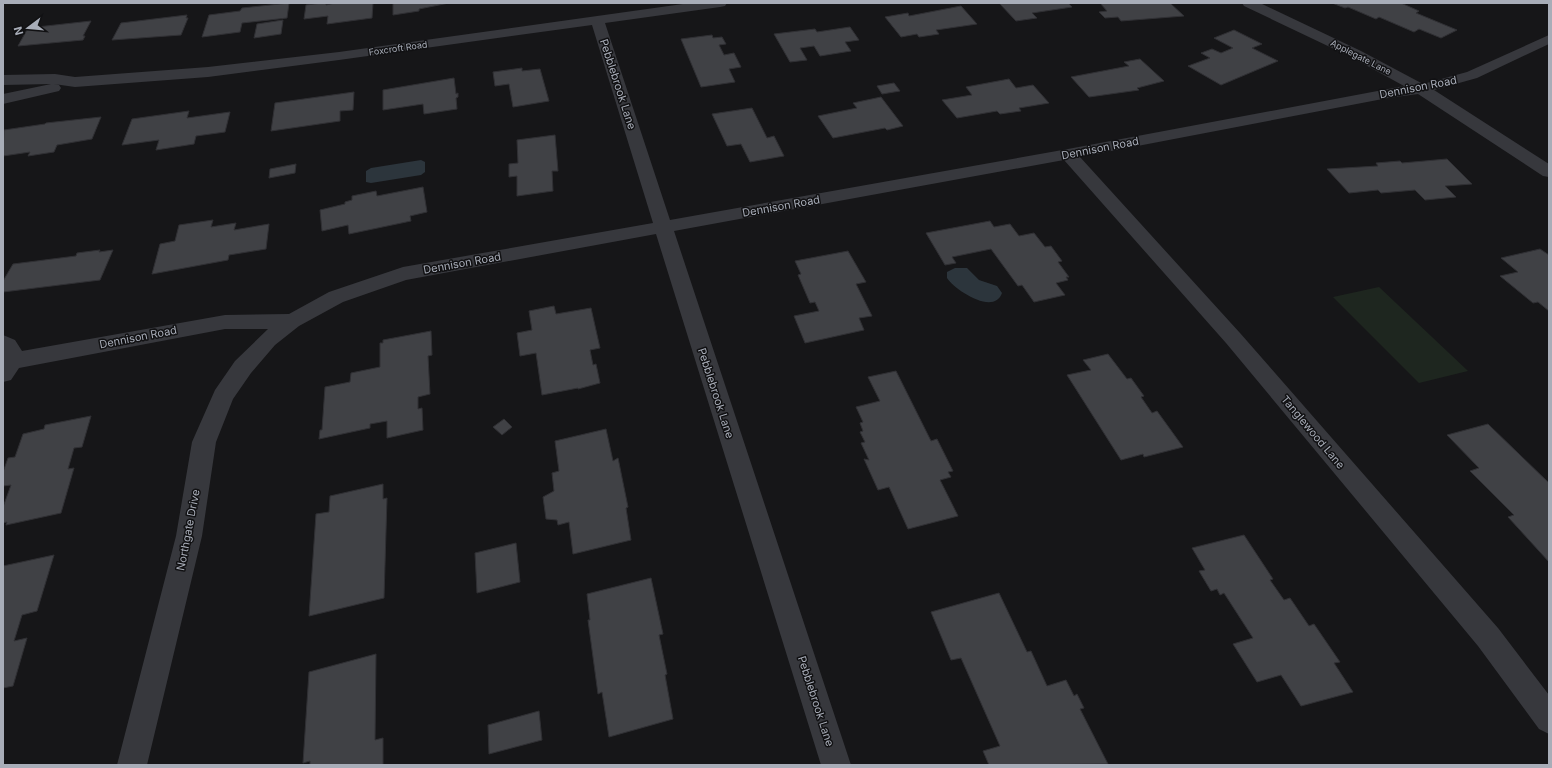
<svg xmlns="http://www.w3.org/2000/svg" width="1552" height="768" viewBox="0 0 1552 768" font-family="Inter,sans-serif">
<rect width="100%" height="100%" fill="#161618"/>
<path fill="#1e261f" d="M 1379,287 L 1468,371 L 1419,383 L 1333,297 Z"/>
<path fill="#2c353c" d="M 421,160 L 425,162 L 425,172 L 421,175 L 371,183 L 366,182 L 366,171 L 371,168 Z
M 955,268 L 967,268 L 979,280 L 997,286 L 1002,293 C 994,316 955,290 947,278 L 947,272 Z"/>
<path fill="#404145" stroke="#303034" d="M 289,3 L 287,18 L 242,23 L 240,32 L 202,37 L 209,15 L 240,11 L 242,8 Z
M 322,3 L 326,3 L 326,5 L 335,3 L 373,3 L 372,18 L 327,24 L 328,16 L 304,19 L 306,5 Z
M 393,3 L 449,3 L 419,9 L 419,11 L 393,15 Z
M 999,3 L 1068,3 L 1072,7 L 1032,13 L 1037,18 L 1016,21 Z
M 1097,3 L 1170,3 L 1184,16 L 1121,21 L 1118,17 L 1105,18 L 1099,12 L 1107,11 L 1100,3 Z
M 1332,3 L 1401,3 L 1419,11 L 1416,13 L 1457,30 L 1441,38 L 1419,29 L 1414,32 L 1379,17 L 1376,19 L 1348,7 L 1345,8 Z
M 961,6 L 977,24 L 936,30 L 939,34 L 919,37 L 917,34 L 901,37 L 885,17 L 908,13 L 909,16 Z
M 187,15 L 186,18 L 188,18 L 181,35 L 112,40 L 121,23 Z
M 283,20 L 281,34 L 254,38 L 257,24 Z
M 91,21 L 83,36 L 85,36 L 83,40 L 18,46 L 28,28 Z
M 850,27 L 859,40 L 845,42 L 851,51 L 820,56 L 814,46 L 800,48 L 807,60 L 790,62 L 774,34 L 815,29 L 817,32 Z
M 1234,30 L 1262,44 L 1252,48 L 1278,61 L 1221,85 L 1188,66 L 1210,58 L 1201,53 L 1212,49 L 1221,53 L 1233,48 L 1214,38 Z
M 712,35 L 713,38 L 722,37 L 726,44 L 719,45 L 724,55 L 734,53 L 741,67 L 729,69 L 735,82 L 701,87 L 681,39 Z
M 1140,59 L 1164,81 L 1137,88 L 1139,90 L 1089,97 L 1071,77 L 1129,66 L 1124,62 Z
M 522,68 L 522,71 L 540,69 L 549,101 L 513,107 L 509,84 L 495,86 L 493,72 Z
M 454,78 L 456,94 L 458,93 L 458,97 L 456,98 L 457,109 L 424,114 L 423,104 L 383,110 L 383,90 Z
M 1009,79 L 1016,88 L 1033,85 L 1049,103 L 1019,108 L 1021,111 L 1000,114 L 997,111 L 957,118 L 942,100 L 972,95 L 966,87 Z
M 894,83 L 900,91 L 882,94 L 877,86 Z
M 354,92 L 353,110 L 340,111 L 340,121 L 271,131 L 275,103 Z
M 881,97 L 903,126 L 887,130 L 885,128 L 833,138 L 818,116 L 857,108 L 853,103 Z
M 752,108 L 767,138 L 774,136 L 784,156 L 750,162 L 741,144 L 727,146 L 712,114 Z
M 189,111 L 187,118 L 230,112 L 225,132 L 196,136 L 194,144 L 156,150 L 159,140 L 122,145 L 132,119 Z
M 101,117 L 92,139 L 57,145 L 54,152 L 28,156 L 30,152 L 3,156 L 4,130 L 45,124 L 46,123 Z
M 555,135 L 558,171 L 552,171 L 553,191 L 517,196 L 517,176 L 509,177 L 509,164 L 518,163 L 517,140 Z
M 1447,159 L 1472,184 L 1445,186 L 1456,197 L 1425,200 L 1415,190 L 1381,193 L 1378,190 L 1349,193 L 1327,169 L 1378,166 L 1376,163 L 1400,161 L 1402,163 Z
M 296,164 L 295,173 L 269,178 L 270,169 Z
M 423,187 L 427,212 L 410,216 L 411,221 L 349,234 L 348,225 L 322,231 L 320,210 L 345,204 L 345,202 L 352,200 L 352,196 L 376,191 L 377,196 Z
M 213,220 L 211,227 L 236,223 L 234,230 L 269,224 L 266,249 L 229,255 L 228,260 L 152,274 L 160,244 L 175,241 L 179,225 Z
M 990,221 L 994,227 L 1010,224 L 1019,236 L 1034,233 L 1045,247 L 1051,246 L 1062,261 L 1058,262 L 1069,277 L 1066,277 L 1068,280 L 1056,283 L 1065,295 L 1034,302 L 1022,285 L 1018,286 L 991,249 L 952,257 L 956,263 L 945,265 L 926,233 Z
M 1540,249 L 1549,255 L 1549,311 L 1538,302 L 1533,303 L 1500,276 L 1518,272 L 1501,258 Z
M 100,250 L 99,252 L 113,250 L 100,280 L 3,292 L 3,281 L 13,264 L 76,256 L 77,253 Z
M 848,251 L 866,282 L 856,284 L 872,316 L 859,318 L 864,330 L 805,343 L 794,316 L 819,311 L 815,302 L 810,303 L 798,275 L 801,274 L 795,261 Z
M 554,306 L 556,314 L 591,308 L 600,348 L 590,350 L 593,365 L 596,364 L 600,383 L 578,389 L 578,388 L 542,395 L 536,353 L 520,356 L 517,333 L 532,330 L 529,311 Z
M 431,331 L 432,355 L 428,356 L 430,394 L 418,397 L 418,409 L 422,408 L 423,430 L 387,438 L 387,421 L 370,424 L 370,428 L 319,439 L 320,430 L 322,430 L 325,387 L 350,382 L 351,373 L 380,367 L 380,343 L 383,343 L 383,340 Z
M 1108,354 L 1127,379 L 1131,378 L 1144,396 L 1141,397 L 1152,413 L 1157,411 L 1183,447 L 1144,457 L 1143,454 L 1121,460 L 1067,375 L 1091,370 L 1083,360 Z
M 896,371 L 931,441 L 937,439 L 953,471 L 948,472 L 951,477 L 940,480 L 958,516 L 908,529 L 889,487 L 878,490 L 864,459 L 869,460 L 861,443 L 865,442 L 860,432 L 863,431 L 860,423 L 863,422 L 856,407 L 880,401 L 868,377 Z
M 91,416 L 82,447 L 74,448 L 68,469 L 74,468 L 61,513 L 6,525 L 7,522 L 3,523 L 3,507 L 11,485 L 3,486 L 3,472 L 8,458 L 15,457 L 23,434 L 44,429 L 45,425 Z
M 504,419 L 512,427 L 502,435 L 493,427 Z
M 1488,424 L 1549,483 L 1549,562 L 1508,517 L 1514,515 L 1470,471 L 1479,468 L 1447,435 Z
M 606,429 L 613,461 L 618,458 L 628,507 L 626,508 L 631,540 L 573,554 L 569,522 L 558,525 L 557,520 L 546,519 L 543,497 L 554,491 L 552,473 L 559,471 L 555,441 Z
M 383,484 L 383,499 L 387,498 L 384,598 L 309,616 L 316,514 L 329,512 L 330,496 Z
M 1244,535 L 1273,579 L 1270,580 L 1284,600 L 1290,598 L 1309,626 L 1314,624 L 1340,662 L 1334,663 L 1353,692 L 1301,706 L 1281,675 L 1257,682 L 1233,644 L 1253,638 L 1224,593 L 1220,595 L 1217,589 L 1211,591 L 1199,571 L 1205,570 L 1192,548 Z
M 516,543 L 520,582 L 477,593 L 475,553 Z
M 54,555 L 37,611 L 22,615 L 14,641 L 27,638 L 13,686 L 3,688 L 3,566 Z
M 651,578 L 663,634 L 659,635 L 667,674 L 665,675 L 673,719 L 609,737 L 602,692 L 598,694 L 588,620 L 590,620 L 587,594 Z
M 999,593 L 1027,652 L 1031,651 L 1047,686 L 1066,680 L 1074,696 L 1077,694 L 1084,708 L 1080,709 L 1108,764 L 989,765 L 983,751 L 1000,746 L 961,658 L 951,660 L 931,612 Z
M 376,654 L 375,740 L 383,738 L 383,765 L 310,765 L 310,761 L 303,763 L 309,672 Z
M 539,711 L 542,740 L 489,754 L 488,725 Z"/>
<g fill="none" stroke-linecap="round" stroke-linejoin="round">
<path fill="#37383d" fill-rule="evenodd" d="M 690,3 L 727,3 L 725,6 L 720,7 L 605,23 L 670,220 L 1068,149 L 1404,86 L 1351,57 L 1244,6 L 1242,3 L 1260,3 L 1361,51 L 1423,84 L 1467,72 L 1549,35 L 1549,44 L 1477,78 L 1434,90 L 1549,164 L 1549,177 L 1543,176 L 1418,94 L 1388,98 L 1080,157 L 1240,333 L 1498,628 L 1549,695 L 1549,734 L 1539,729 L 1478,646 L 1226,343 L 1064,160 L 674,231 L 851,765 L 821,765 L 656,234 L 406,280 L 343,302 L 299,326 L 275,345 L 251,373 L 233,399 L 216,442 L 202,536 L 147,765 L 117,765 L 176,536 L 192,442 L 215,390 L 235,361 L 268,329 L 225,329 L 19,368 L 11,380 L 3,382 L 3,335 L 15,340 L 22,351 L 225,315 L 289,314 L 329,292 L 403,267 L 653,223 L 592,25 L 339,60 L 208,77 L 75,87 L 54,84 L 59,85 L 61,88 L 59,91 L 3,104 L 3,94 L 51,84 L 3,85 L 3,75 L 55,74 L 75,77 L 208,67 L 339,52 Z"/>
</g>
<g text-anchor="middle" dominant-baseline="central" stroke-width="3" stroke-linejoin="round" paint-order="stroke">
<g font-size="9" fill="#a8adb8" stroke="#111113">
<text transform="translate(398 48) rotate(-8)">Foxcroft Road</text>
<text transform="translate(1361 57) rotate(27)">Applegate Lane</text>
</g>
<g font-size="11" fill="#a8adb8" stroke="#111113">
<text transform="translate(618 84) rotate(72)">Pebblebrook Lane</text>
<text transform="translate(1418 87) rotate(-11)">Dennison Road</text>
<text transform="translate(1100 148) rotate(-11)">Dennison Road</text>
<text transform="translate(781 206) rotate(-10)">Dennison Road</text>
<text transform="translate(462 263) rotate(-10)">Dennison Road</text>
<text transform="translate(138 337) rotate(-11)">Dennison Road</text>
<text transform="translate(716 393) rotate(72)">Pebblebrook Lane</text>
<text transform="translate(1313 432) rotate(50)">Tanglewood Lane</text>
<text transform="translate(188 530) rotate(-79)">Northgate Drive</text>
<text transform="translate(816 701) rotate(72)">Pebblebrook Lane</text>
</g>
</g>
<rect width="1552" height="768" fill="none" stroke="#a8adb8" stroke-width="8"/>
<g transform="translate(28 28) rotate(254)" stroke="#111113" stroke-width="3" paint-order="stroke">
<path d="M0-3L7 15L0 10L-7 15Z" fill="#a8adb8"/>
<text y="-6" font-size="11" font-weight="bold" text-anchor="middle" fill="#a8adb8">N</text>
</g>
</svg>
